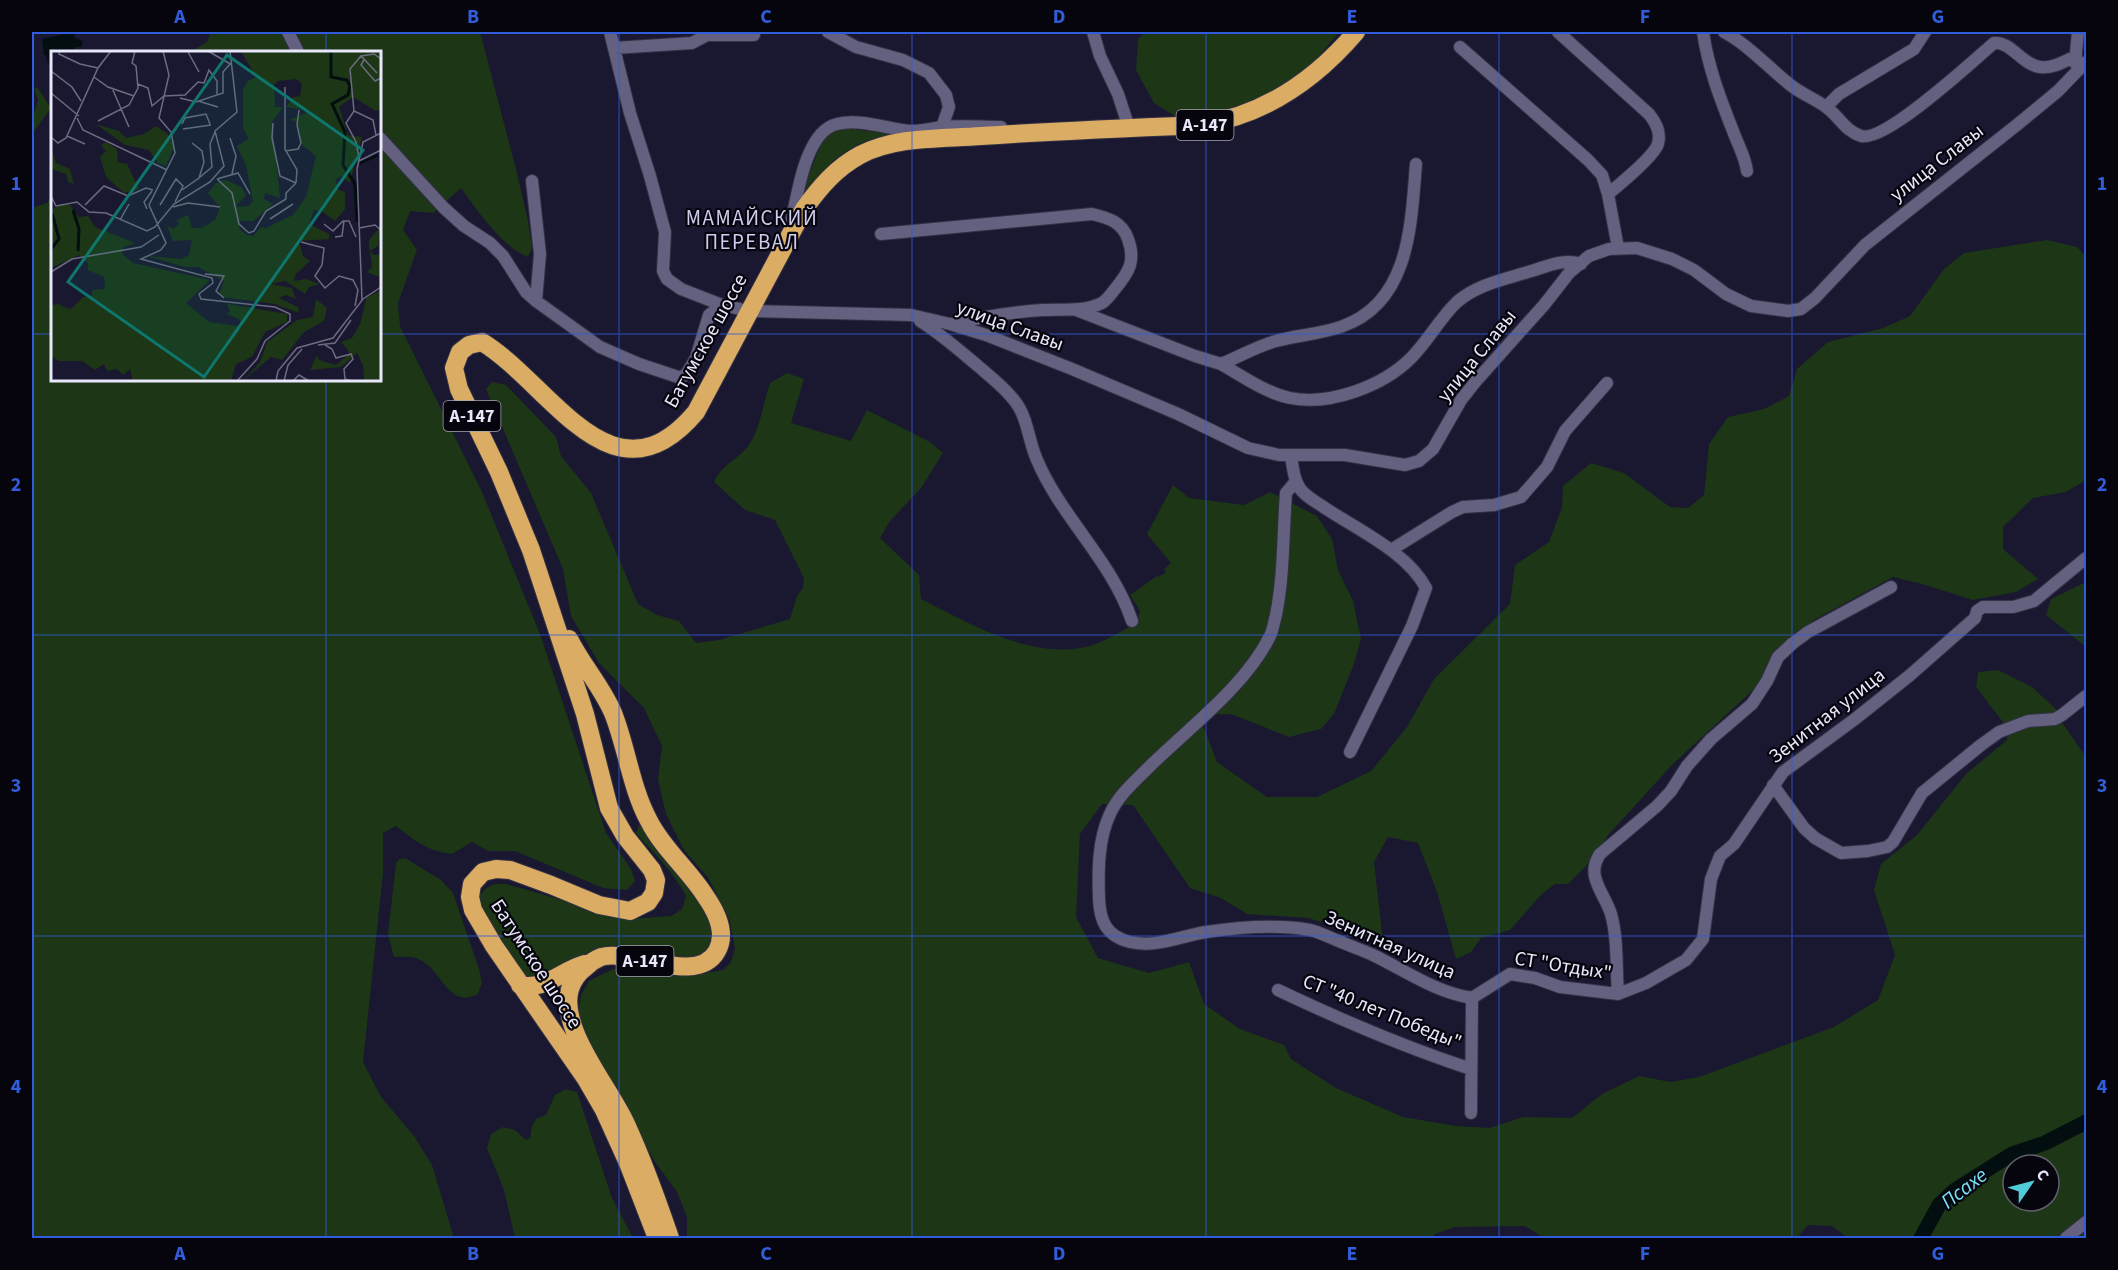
<svg xmlns="http://www.w3.org/2000/svg" width="2118" height="1270" viewBox="0 0 2118 1270" font-family="'Source Sans 3',sans-serif">
<rect width="100%" height="100%" fill="#1a1730"/>
<path fill="#1c3616" fill-rule="evenodd" d="M 211,32 L 480,32 L 516,169 L 528,221 L 532,248 L 528,257 C 502,247 477,210 461,188 L 433,213 L 410,211 L 403,230 L 417,250 L 398,303 L 400,326 L 482,492 L 540,634 L 606,833 L 631,869 L 635,881 L 627,890 L 603,888 L 515,851 L 488,851 L 472,842 L 452,854 C 425,850 417,842 396,826 L 383,833 L 383,873 L 363,1062 L 381,1097 L 414,1136 L 432,1165 L 454,1238 L 32,1238 L 32,208 L 47,203 L 52,195 L 52,380 L 380,380 L 380,52 L 190,52 L 207,42 Z
M 1146,32 L 1339,32 L 1315,61 L 1275,94 L 1230,115 L 1181,120 L 1154,103 L 1136,70 L 1138,39 Z
M 37,87 L 51,108 L 32,134 L 32,119 L 38,100 L 34,89 Z
M 841,128 L 905,135 C 857,135 831,158 803,195 L 801,194 L 822,142 L 828,134 Z
M 2047,240 L 2077,247 L 2086,257 L 2086,480 L 2066,492 L 2033,498 L 2003,527 L 2003,549 L 2038,579 L 2016,592 L 1973,600 L 1922,584 L 1893,577 L 1812,621 L 1753,690 L 1673,764 L 1609,834 L 1594,858 L 1568,884 L 1555,884 L 1542,894 L 1510,930 L 1481,938 L 1471,952 L 1456,959 L 1437,892 L 1418,843 L 1388,837 L 1374,862 L 1383,941 L 1308,918 L 1247,914 L 1221,898 L 1190,888 L 1133,805 L 1102,804 L 1080,834 L 1076,917 L 1098,958 L 1149,973 L 1189,962 L 1204,1004 L 1240,1029 L 1284,1045 L 1291,1059 L 1336,1088 L 1403,1117 L 1456,1126 L 1489,1128 L 1523,1117 L 1572,1118 L 1602,1094 L 1639,1076 L 1671,1082 L 1699,1077 L 1834,1027 L 1878,1000 L 1895,955 L 1874,890 L 1881,864 L 1917,835 L 1966,774 L 2007,740 L 2008,729 L 1976,687 L 1978,672 L 1998,670 L 2032,687 L 2058,711 L 2061,721 L 2086,757 L 2086,1234 L 2080,1238 L 1848,1238 L 1832,1226 L 1808,1225 L 1797,1238 L 1544,1238 L 1525,1226 L 1455,1227 L 1435,1234 L 1431,1238 L 687,1238 L 687,1217 L 677,1192 L 655,1162 L 581,1027 L 578,1014 L 581,995 L 589,981 L 613,969 L 640,969 L 688,976 L 723,970 L 731,962 L 735,949 L 730,921 L 709,879 L 684,850 L 666,814 L 658,779 L 662,746 L 644,708 L 599,663 L 571,616 L 563,569 L 486,389 L 492,382 L 506,385 L 556,437 L 561,456 L 591,493 L 638,604 L 657,615 L 679,621 L 696,643 L 719,640 L 790,619 L 797,596 L 803,588 L 804,578 L 775,520 L 745,510 L 714,482 C 723,463 739,459 749,445 C 761,426 763,403 770,383 L 787,373 L 804,379 L 791,423 L 851,441 L 867,410 L 930,442 L 943,453 L 921,488 L 890,521 L 880,538 L 919,575 L 921,599 C 971,624 1029,659 1086,647 C 1103,643 1121,631 1137,623 L 1140,611 L 1130,595 L 1157,576 L 1158,577 L 1166,572 L 1164,569 L 1171,563 L 1147,534 L 1173,485 L 1189,498 L 1244,505 L 1270,492 L 1317,516 L 1332,539 L 1338,570 L 1353,601 L 1361,639 L 1354,664 L 1334,714 L 1321,729 L 1289,737 L 1231,714 L 1199,715 L 1217,762 L 1267,797 L 1317,797 L 1371,771 L 1407,727 L 1434,679 L 1510,604 L 1515,565 L 1549,542 L 1562,507 L 1563,486 L 1591,463 L 1624,473 L 1670,507 L 1688,508 L 1704,495 L 1709,444 L 1728,417 L 1764,409 L 1789,396 L 1797,369 L 1828,342 L 1883,328 L 1910,316 L 1944,269 L 1964,253 ZM 2013,1165 L 2049,1165 L 2049,1201 L 2013,1201 Z
M 2086,582 L 2086,647 L 2046,615 L 2051,599 Z
M 639,825 L 642,825 L 693,884 L 717,938 L 698,961 L 616,952 L 534,978 L 526,979 L 481,911 L 479,897 C 486,886 493,883 506,884 L 629,919 L 671,916 L 682,909 L 686,896 C 673,871 654,854 636,833 Z
M 405,858 L 441,880 L 453,893 L 479,969 L 482,983 L 478,994 C 447,1010 443,969 418,959 C 412,956 402,957 394,957 L 388,934 L 396,863 L 400,859 Z
M 566,1089 L 577,1092 L 612,1198 L 633,1238 L 515,1238 L 504,1190 L 487,1148 L 491,1134 L 503,1127 L 515,1130 L 526,1140 L 530,1138 L 532,1126 L 536,1119 L 546,1115 L 555,1095 Z"/>
<path fill="#030e10" d="M 74,32 L 75,38 L 83,41 L 81,47 L 76,47 L 71,52 L 52,52 L 52,64 L 48,63 L 46,55 L 44,55 L 42,39 Z"/>
<g fill="none" stroke-linecap="round" stroke-linejoin="round">
<path stroke="#030e10" stroke-width="15" d="M 1921,1238 L 1939,1205 L 1955,1190 L 2012,1154 L 2045,1143 L 2086,1122"/>
<defs>
<path id="minor" d="M 288,32 L 298,52
M 610,32 L 630,113 L 650,176 L 665,232 L 663,271 L 667,279 L 681,289 L 722,305 L 749,311 L 911,315 L 950,324 L 986,335 L 1072,369 L 1178,414 L 1248,448 L 1279,455 L 1345,455 L 1405,465 L 1419,461 L 1433,449 L 1461,400 L 1476,381 L 1544,305 L 1569,273 L 1589,256 L 1609,249 L 1637,248 L 1672,259 L 1694,270 L 1726,294 L 1751,306 L 1788,311 L 1801,309 L 1815,298 L 1865,245 L 2018,124 L 2058,91 L 2086,62
M 828,32 L 856,47 L 903,60 L 929,73 L 946,95 L 949,107 L 942,127
M 1093,32 L 1100,56 L 1118,94 L 1129,128
M 1558,32 L 1649,114 C 1656,123 1661,132 1658,144 C 1654,156 1619,185 1608,194
M 1703,32 C 1708,67 1720,98 1733,131 C 1738,145 1745,156 1747,171
M 1724,32 C 1747,44 1767,66 1788,83 C 1799,93 1814,98 1826,107 C 1839,116 1845,131 1861,136 C 1885,143 1973,61 1994,43 C 2011,41 2022,65 2040,67 C 2052,69 2065,61 2076,56
M 1460,47 L 1588,160 L 1602,175 L 1608,194 L 1618,248
M 614,48 L 692,43 L 707,35 L 754,35
M 2075,63 L 2078,32
M 1826,107 L 1839,94 L 1914,49 L 1925,32
M 380,138 L 444,208 L 464,226 L 490,243 L 503,256 L 526,292 L 536,301 L 600,347 L 639,364 L 681,378 L 687,373 L 696,358 L 709,315 L 722,305
M 532,181 L 540,254 L 536,301
M 791,224 C 797,197 805,131 837,124 C 860,118 887,129 910,131 C 920,131 931,129 941,127 C 961,125 981,127 1001,127
M 881,234 L 1092,214 C 1109,218 1122,222 1128,239 C 1136,261 1129,272 1115,289 C 1111,294 1107,300 1102,303 C 1084,312 1062,309 1043,310 C 1012,312 981,317 951,324
M 1076,310 L 1195,356 L 1221,364 C 1239,357 1257,346 1276,341 C 1298,335 1322,334 1343,326 C 1410,302 1411,224 1416,164
M 920,321 C 941,334 959,350 978,366 C 991,377 1004,387 1014,400 C 1028,417 1028,440 1037,460 C 1061,517 1112,561 1132,621
M 1221,364 C 1242,376 1266,393 1290,398 C 1330,406 1383,386 1411,358 C 1428,341 1440,318 1457,302 C 1476,285 1505,279 1528,272 C 1546,267 1563,258 1581,264
M 1291,456 C 1293,468 1294,482 1302,491 C 1308,498 1318,503 1325,508 C 1358,530 1407,552 1426,588 L 1412,626 L 1350,752
M 1296,481 L 1286,493 C 1283,533 1284,575 1276,615 C 1274,622 1273,630 1270,636 C 1245,687 1187,729 1147,769 C 1133,783 1118,796 1110,814 C 1098,839 1098,871 1099,899 C 1100,921 1106,936 1130,942 C 1156,948 1181,936 1206,932 C 1240,927 1276,924 1310,930 C 1320,932 1330,938 1339,941 C 1350,946 1362,950 1373,955 C 1406,971 1435,992 1472,998
M 1391,550 L 1452,512 L 1463,507 L 1494,505 L 1521,497 L 1547,467 L 1565,431 L 1607,383
M 1773,785 L 1804,828 L 1815,838 L 1841,853 L 1868,851 L 1887,847 L 1893,842 L 1922,793 L 1981,745 L 1999,732 L 2028,721 L 2055,719 L 2062,715 L 2086,696
M 1278,990 C 1341,1020 1404,1047 1471,1069
M 1618,994 C 1616,968 1618,939 1611,914 C 1604,892 1585,876 1600,854 L 1657,806 L 1671,791 L 1687,766 L 1711,739 L 1752,704 L 1767,681 L 1778,657 L 1793,643 L 1808,632 L 1891,587
M 1472,998 L 1510,974 L 1535,978 L 1560,987 L 1618,994 L 1646,983 L 1686,960 L 1703,939 L 1711,879 L 1720,856 L 1734,844 L 1783,772 L 1855,719 L 1909,676 L 1975,618 L 1977,611 L 1983,607 L 2013,607 L 2034,601 L 2086,558
M 1471,1113 L 1472,998
M 2066,1238 L 2086,1222"/>
<path id="highway" d="M 569,639 C 582,665 602,687 613,713 C 627,748 631,788 649,821 C 663,849 689,870 706,897 C 717,913 727,933 717,951 C 697,987 631,948 601,957 C 596,959 590,963 586,967 C 579,972 573,980 570,989 C 558,1028 610,1088 626,1124 C 643,1161 657,1200 670,1238
M 520,985 C 545,991 562,970 585,964
M 657,1238 L 628,1163 L 604,1110 L 586,1079 L 494,946 L 473,910 L 470,897 L 472,884 L 483,872 L 496,869 L 510,870 L 551,885 L 599,905 L 630,911 L 648,902 L 654,893 L 656,880 L 652,870 L 625,836 L 609,808 L 585,714 L 531,550 L 499,472 L 459,389 L 454,368 L 460,352 L 469,345 L 482,342 C 551,384 613,511 696,412 L 804,209 C 820,187 836,168 860,155 C 896,136 942,139 981,136 C 1055,131 1128,128 1201,125 C 1265,115 1315,80 1356,32"/>
</defs>
<use href="#minor" stroke="#333144" stroke-width="14"/>
<use href="#highway" stroke="#333144" stroke-width="20"/>
<use href="#minor" stroke="#63617f" stroke-width="12"/>
<use href="#highway" stroke="#daac64" stroke-width="18"/>
</g>
<path fill="none" stroke="#315ddb" stroke-width="1.5" stroke-opacity="0.55" d="M 326,32 L 326,52M 619,32 L 619,1238M 912,32 L 912,1238M 1206,32 L 1206,1238M 1499,32 L 1499,1238M 1792,32 L 1792,1238M 32,334 L 52,334M 380,334 L 2086,334M 326,380 L 326,1238M 32,635 L 2086,635M 32,936 L 2086,936"/>
<g text-anchor="middle" dominant-baseline="central" stroke-width="4.5" stroke-linejoin="round" paint-order="stroke">
<g fill="#06050e" stroke="#a5a4b3" stroke-width="1.5">
<rect x="1176.5" y="110" width="57" height="30" rx="4.5"/>
<rect x="443.5" y="401" width="57" height="30" rx="4.5"/>
<rect x="616.5" y="946" width="57" height="30" rx="4.5"/>
</g>
<g font-size="18" font-weight="bold" fill="#e9e8fa">
<text x="1205" y="125">А-147</text>
<text x="472" y="416">А-147</text>
<text x="645" y="961">А-147</text>
</g>
<g font-size="20" fill="#e9e8fa" stroke="#06050e">
<text transform="translate(1937 163) rotate(-38)">улица Славы</text>
<text transform="translate(1010 326) rotate(20)">улица Славы</text>
<text transform="translate(706 341) rotate(-61)">Батумское шоссе</text>
<text transform="translate(1477 356) rotate(-51)">улица Славы</text>
<text transform="translate(1827 716) rotate(-38)">Зенитная улица</text>
<text transform="translate(1390 945) rotate(24)">Зенитная улица</text>
<text transform="translate(536 964) rotate(57)">Батумское шоссе</text>
<text transform="translate(1563 966) rotate(9)">СТ "Отдых"</text>
<text transform="translate(1382 1012) rotate(22)">СТ "40 лет Победы"</text>
</g>
<g font-size="21" letter-spacing="1.5" fill="#ceccee" stroke="#06050e">
<text x="752" y="218">МАМАЙСКИЙ<tspan x="752" dy="24">ПЕРЕВАЛ</tspan></text>
</g>
<g font-size="21" font-style="italic" fill="#7ae1f7" stroke="#06050e">
<text transform="translate(1964 1188) rotate(-38)">Псахе</text>
</g>
</g>
<g transform="translate(51 51)">
<rect width="330" height="330" fill="#1a1730"/>
<path d="M 190,0 L 330,0 L 330,59 L 325,60 L 302,46 L 288,56 L 297,84 L 311,86 L 299,132 L 290,125 L 284,129 L 288,139 L 294,141 L 294,158 L 284,170 L 269,159 L 263,159 L 258,173 L 278,183 L 278,188 L 248,190 L 252,205 L 259,210 L 244,224 L 243,230 L 255,228 L 269,233 L 258,236 L 254,243 L 234,230 L 220,233 L 241,237 L 245,248 L 235,244 L 228,247 L 247,256 L 248,262 L 224,253 L 171,246 L 168,243 L 173,230 L 147,216 L 133,216 L 97,205 L 130,208 L 138,204 L 141,189 L 122,190 L 116,174 L 122,178 L 128,173 L 126,169 L 137,164 L 141,177 L 151,177 L 164,169 L 169,156 L 157,142 L 165,132 L 175,129 L 190,136 L 195,144 L 184,156 L 198,155 L 202,150 L 195,114 L 186,95 L 198,88 L 192,77 L 192,39 L 197,30 L 205,26 ZM 245,28 L 251,33 L 249,45 L 242,46 L 235,56 L 260,60 L 238,69 L 246,70 L 251,94 L 265,105 L 255,146 L 242,164 L 215,177 L 210,176 L 202,185 L 196,184 L 188,178 L 189,170 L 202,170 L 222,153 L 213,148 L 214,142 L 229,147 L 221,71 L 232,56 L 224,56 L 223,34 L 227,30 ZM 45,73 L 68,80 L 75,87 L 93,83 L 105,75 L 117,83 L 123,95 L 115,115 L 107,112 L 98,99 L 74,94 ZM 55,91 L 66,98 L 67,111 L 76,113 L 88,138 L 73,142 L 55,126 L 49,106 L 55,100 L 50,94 ZM 0,96 L 5,112 L 19,118 L 23,133 L 17,131 L 15,123 L 0,118 ZM 10,153 L 19,154 L 28,166 L 37,165 L 44,176 L 84,192 L 73,196 L 71,203 L 82,212 L 159,229 L 135,252 L 158,271 L 192,276 L 188,268 L 176,263 L 179,260 L 176,253 L 236,263 L 236,271 L 214,281 L 201,306 L 185,313 L 180,330 L 82,330 L 79,318 L 72,324 L 66,318 L 56,320 L 53,313 L 44,319 L 31,310 L 8,310 L 0,305 L 0,254 L 8,253 L 14,258 L 10,253 L 17,258 L 20,255 L 18,260 L 32,246 L 40,245 L 42,239 L 53,238 L 54,231 L 53,226 L 37,219 L 37,212 L 28,204 L 0,217 L 0,159 ZM 330,175 L 327,195 L 319,200 L 323,204 L 330,203 L 330,227 L 316,221 L 321,216 L 318,194 L 318,189 ZM 330,239 L 330,330 L 313,330 L 312,314 L 306,302 L 290,316 L 259,319 L 266,304 L 268,309 L 285,314 L 299,302 L 290,291 L 301,287 L 310,271 L 315,247 ZM 265,248 L 276,257 L 273,270 L 253,281 L 231,309 L 220,306 L 192,330 L 209,311 L 216,291 L 246,269 L 262,266 Z" fill="#1c3616" fill-rule="evenodd"/>
<path fill="none" stroke="#030e10" stroke-width="3" d="M 280,0 L 280,26 L 296,29 L 299,35 L 297,44 L 281,53 L 294,81 L 292,114 L 304,133 L 306,171M 309,112 L 327,104M 22,159 L 28,178 L 27,200M 0,198 L 8,188 L 1,162"/>
<path fill="none" stroke="#6d6b81" stroke-width="1.5" d="M 9,0 L 8,3 L 29,13 L 47,17M 112,0 L 118,24 L 108,67 L 120,81 L 124,102 L 98,154 L 115,192 L 110,199 L 90,208 L 161,227 L 162,232 L 148,243 L 150,248 L 224,256 L 239,263 L 239,270 L 214,290 L 206,308 L 186,330M 157,0 L 181,14M 137,1 L 148,21M 310,5 L 323,3 L 330,8M 313,9 L 310,14 L 324,30 L 330,27M 0,20 L 21,36 L 30,50M 43,26 L 57,36 L 83,45M 87,33 L 97,37 L 101,55 L 113,45 L 134,44 L 147,31 L 153,32 L 158,19 L 166,30 L 166,43M 234,36 L 234,98 L 246,119 L 245,132M 61,37 L 78,76M 0,42 L 28,65M 129,47 L 145,51 L 172,42 L 172,21 L 179,13M 147,50 L 167,56M 303,60 L 295,72 L 305,91 L 308,107M 26,67 L 32,79 L 116,119M 47,70 L 78,54 L 87,37 L 85,15 L 81,12 L 84,0M 222,72 L 221,87 L 229,125 L 245,132M 131,73 L 134,67 L 155,63 L 159,73M 132,78 L 160,74M 325,84 L 322,69 L 303,60 L 299,18 L 310,5 L 326,22M 16,85 L 34,93M 0,86 L 7,92 L 15,87 L 47,17 L 60,0M 179,87 L 185,105 L 181,123M 234,100 L 247,98 L 250,92 L 246,74 L 248,59M 308,110 L 330,99M 148,127 L 161,116 L 159,93 L 164,81M 166,128 L 181,142 L 188,173 L 198,182 L 203,180 L 215,160 L 235,148M 166,128 L 187,122 L 199,143M 131,139 L 148,127 L 153,111 L 151,100 L 141,92M 0,145 L 5,155 L 26,151 L 38,161 L 55,162 L 96,180 L 104,176 L 123,153 L 159,131 L 173,115 L 164,80 L 186,61 L 179,0M 235,148 L 235,142 L 245,132M 34,154 L 53,135 L 77,145 L 95,137 L 102,139M 109,154 L 125,128 L 132,135 L 124,151M 122,156 L 137,152 L 169,156M 96,158 L 93,151 L 101,140M 219,168 L 242,153M 69,169 L 78,153M 273,173 L 282,180 L 292,170 L 298,170 L 305,186M 308,177 L 324,174 L 330,179M 284,186 L 291,185 L 293,170M 250,191 L 273,197 L 271,214 L 264,225 L 274,237 L 288,225 L 302,229 L 307,239 L 304,255M 0,221 L 21,208 L 90,196 L 108,184M 154,223 L 173,225 L 165,240 L 173,247M 311,249 L 306,118 L 312,91 L 330,82M 267,294 L 284,292 L 300,269M 274,294 L 281,298 L 285,307 L 300,303 L 302,308 L 293,318 L 294,328 L 300,330M 225,330 L 227,320 L 246,297 L 282,287 L 312,248 L 330,236M 233,330 L 237,314 L 251,298M 242,330 L 248,324 L 258,330"/>
<path fill="#0f766e" fill-opacity="0.15" stroke="#0f766e" stroke-width="3" d="M 176,4 L 312,99 L 153,326 L 17,231 Z"/>
<rect width="330" height="330" fill="none" stroke="#e9e8fa" stroke-width="3"/>
</g>
<rect width="2118" height="1270" fill="none" stroke="#06050e" stroke-width="66"/>
<g transform="translate(2031 1183) rotate(55)"><circle r="28" fill="#06050e" stroke="#61606c" stroke-width="1.5"/>
<path d="M0-4.5L10 22L0 15L-10 22Z" fill="#52cbd8"/>
<text y="-9" font-size="16" font-weight="bold" text-anchor="middle" fill="#e9e8fa">С</text>
</g>
<rect x="33" y="33" width="2052" height="1204" fill="none" stroke="#315ddb" stroke-width="2"/>
<g font-size="20" text-anchor="middle" font-weight="bold" fill="#315ddb">
<text x="180" y="23">A</text>
<text x="473" y="23">B</text>
<text x="766" y="23">C</text>
<text x="1059" y="23">D</text>
<text x="1352" y="23">E</text>
<text x="1645" y="23">F</text>
<text x="1938" y="23">G</text>
<text x="16" y="190">1</text>
<text x="2102" y="190">1</text>
<text x="16" y="491">2</text>
<text x="2102" y="491">2</text>
<text x="16" y="792">3</text>
<text x="2102" y="792">3</text>
<text x="16" y="1093">4</text>
<text x="2102" y="1093">4</text>
<text x="180" y="1260">A</text>
<text x="473" y="1260">B</text>
<text x="766" y="1260">C</text>
<text x="1059" y="1260">D</text>
<text x="1352" y="1260">E</text>
<text x="1645" y="1260">F</text>
<text x="1938" y="1260">G</text>
</g>
</svg>
